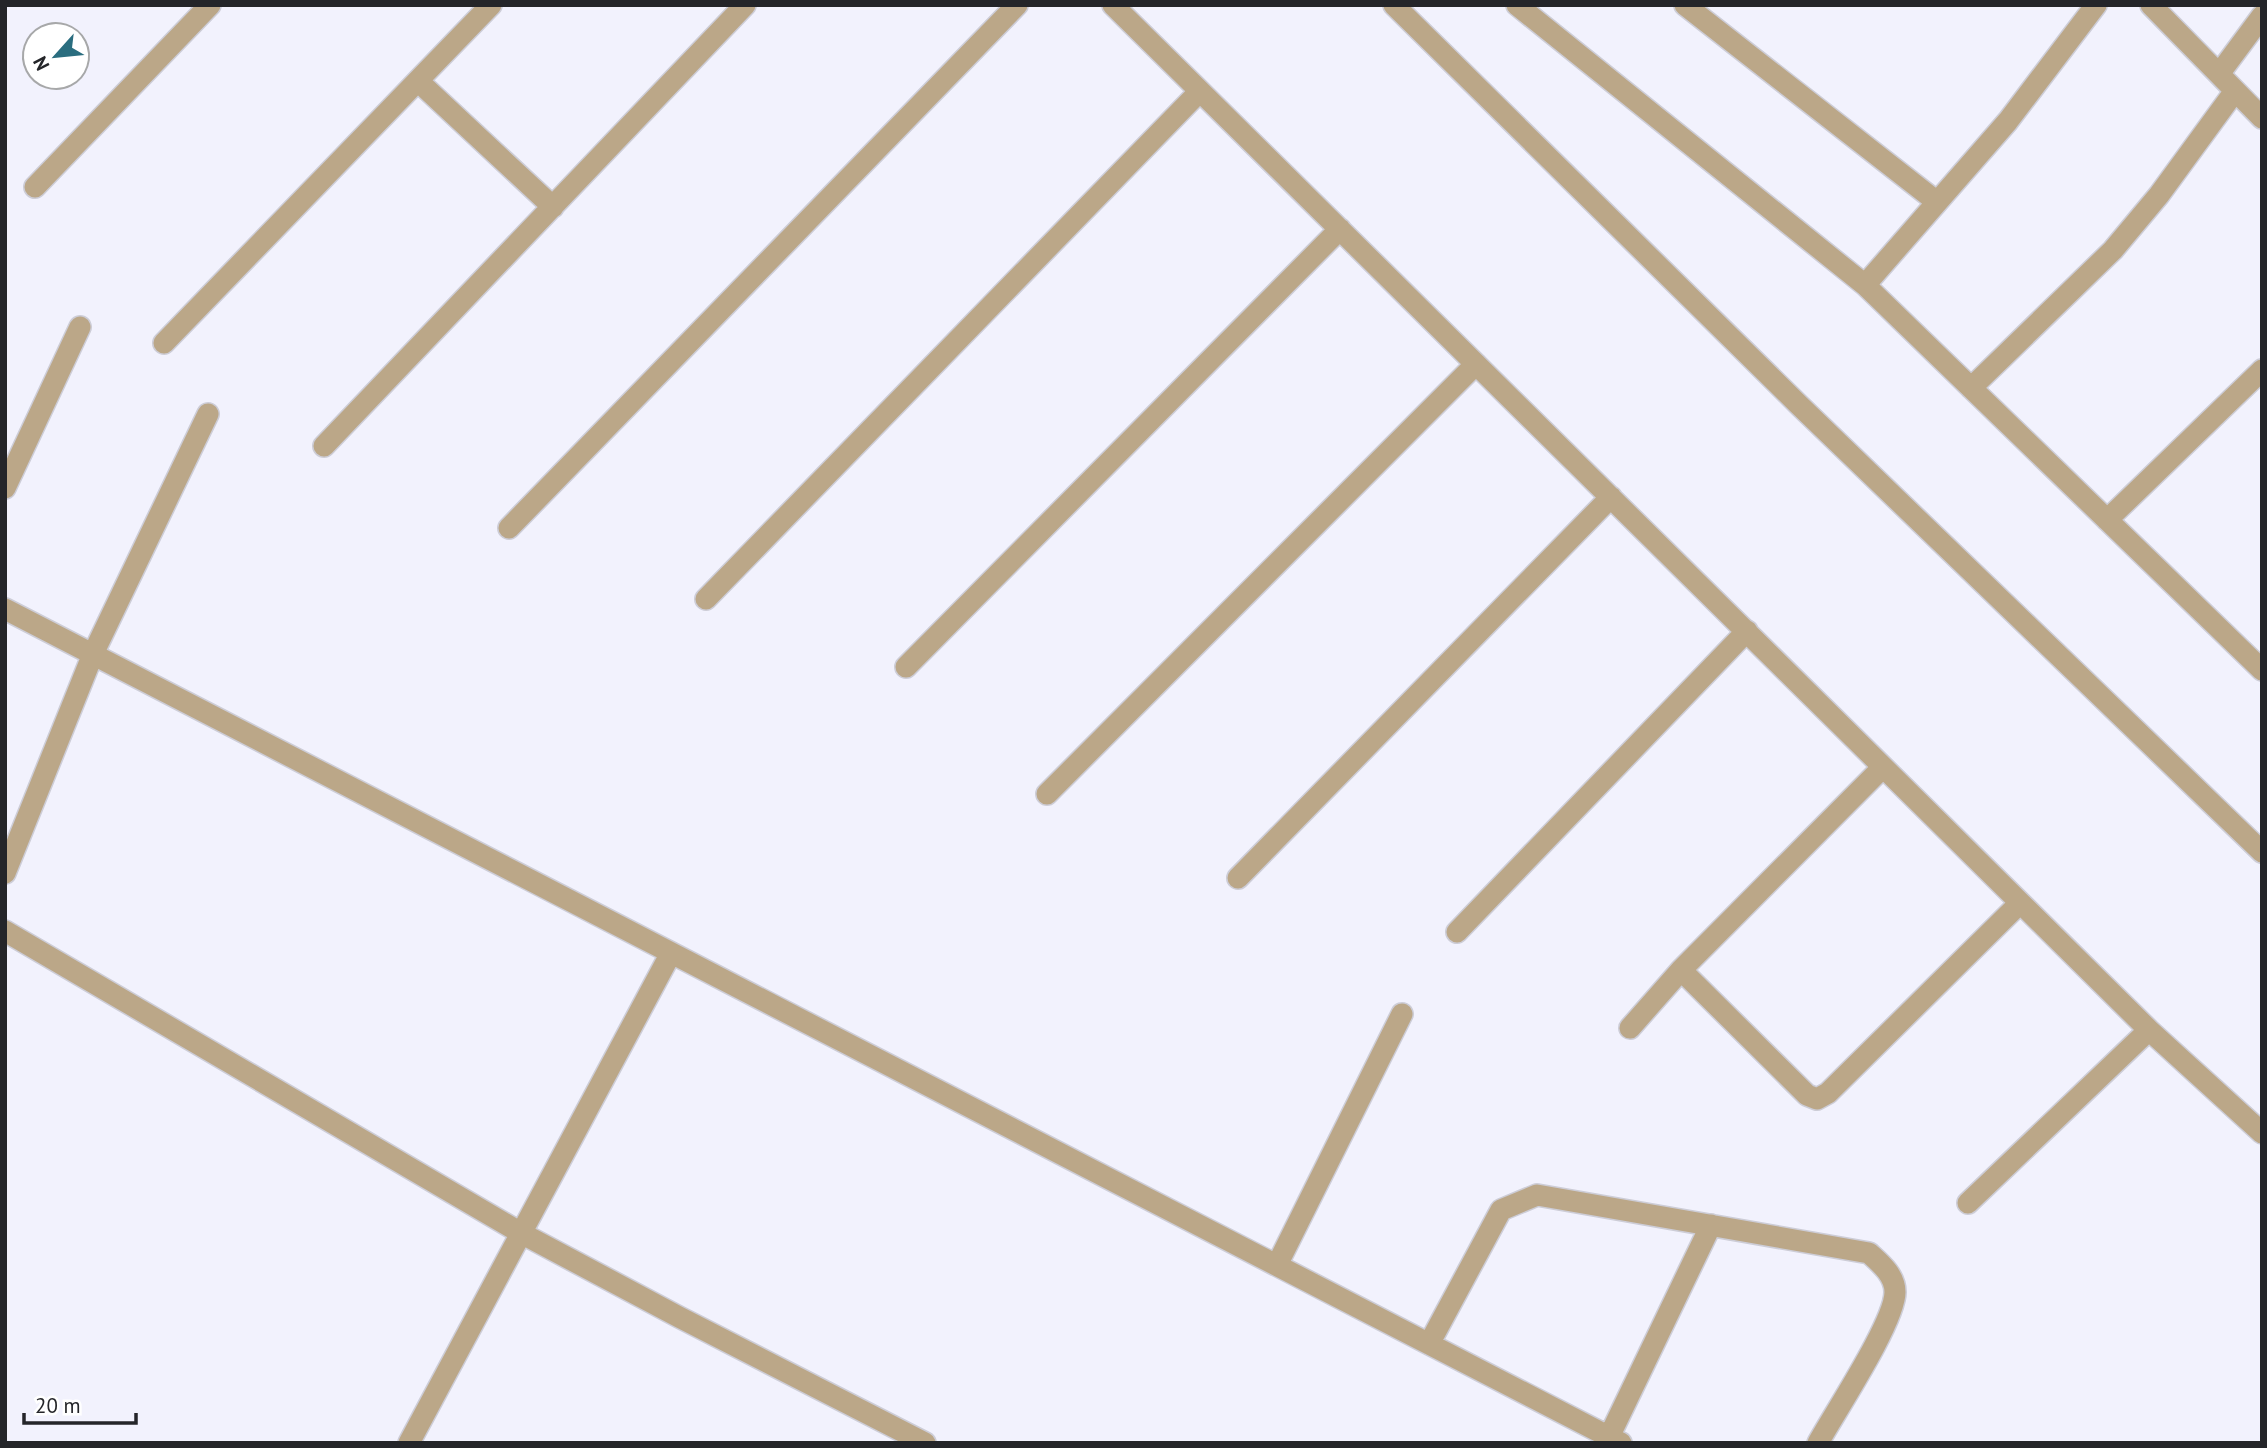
<svg xmlns="http://www.w3.org/2000/svg" width="2267" height="1448" viewBox="0 0 2267 1448" font-family="'PT Sans',sans-serif">
<rect width="100%" height="100%" fill="#f2f2fd"/>
<g fill="none" stroke-linecap="round" stroke-linejoin="round">
<defs>
<path id="minor" d="M 1113,5 L 2149,1030 L 2262,1133
M 1394,5 L 1798,404 L 2262,852
M 1517,5 L 1865,285 L 2262,670
M 1685,5 L 1937,202
M 2151,5 L 2262,118
M 2219,74 L 2262,16
M 418,81 L 553,207
M 35,187 L 210,5
M 1865,285 L 2008,121 L 2096,5
M 164,343 L 491,5
M 1971,388 L 2113,250 L 2159,195 L 2235,91
M 324,446 L 745,5
M 5,488 L 80,327
M 2107,520 L 2262,370
M 509,528 L 1017,5
M 706,599 L 1200,91
M 5,609 L 1621,1443
M 906,667 L 1340,229
M 1047,794 L 1476,364
M 5,873 L 93,654 L 208,414
M 1238,878 L 1611,497
M 5,931 L 521,1233 L 679,1317 L 925,1443
M 1457,932 L 1747,631
M 1681,970 L 1807,1095 L 1817,1099 L 1828,1093 L 2020,903
M 1630,1028 L 1681,970 L 1883,767
M 1968,1203 L 2149,1030
M 1277,1265 L 1402,1014
M 1429,1344 L 1501,1210 L 1537,1195 L 1869,1253 C 1880,1263 1895,1275 1895,1292 C 1895,1322 1835,1412 1818,1443
M 1609,1437 L 1711,1225
M 409,1443 L 671,953"/>
</defs>
<use href="#minor" stroke="#cdcdd7" stroke-width="24"/>
<use href="#minor" stroke="#bba788" stroke-width="21"/>
</g>
<rect width="2267" height="1448" fill="none" stroke="#242529" stroke-width="14"/>
<g transform="translate(56 56) rotate(243)"><circle r="33" fill="#ffffff" stroke="#a7a8a9" stroke-width="2"/>
<path d="M0-5L12 26L0 18L-12 26Z" fill="#2a6d7f"/>
<text y="-10" font-size="19" font-weight="bold" text-anchor="middle" fill="#242529">N</text>
</g>
<path d="M24 1413v10h112v-10" fill="none" stroke="#242529" stroke-width="3.5"/>
<text x="35" y="1413" font-size="21" fill="#242529" stroke="#ffffff" stroke-width="5" paint-order="stroke">20 m</text>
</svg>
